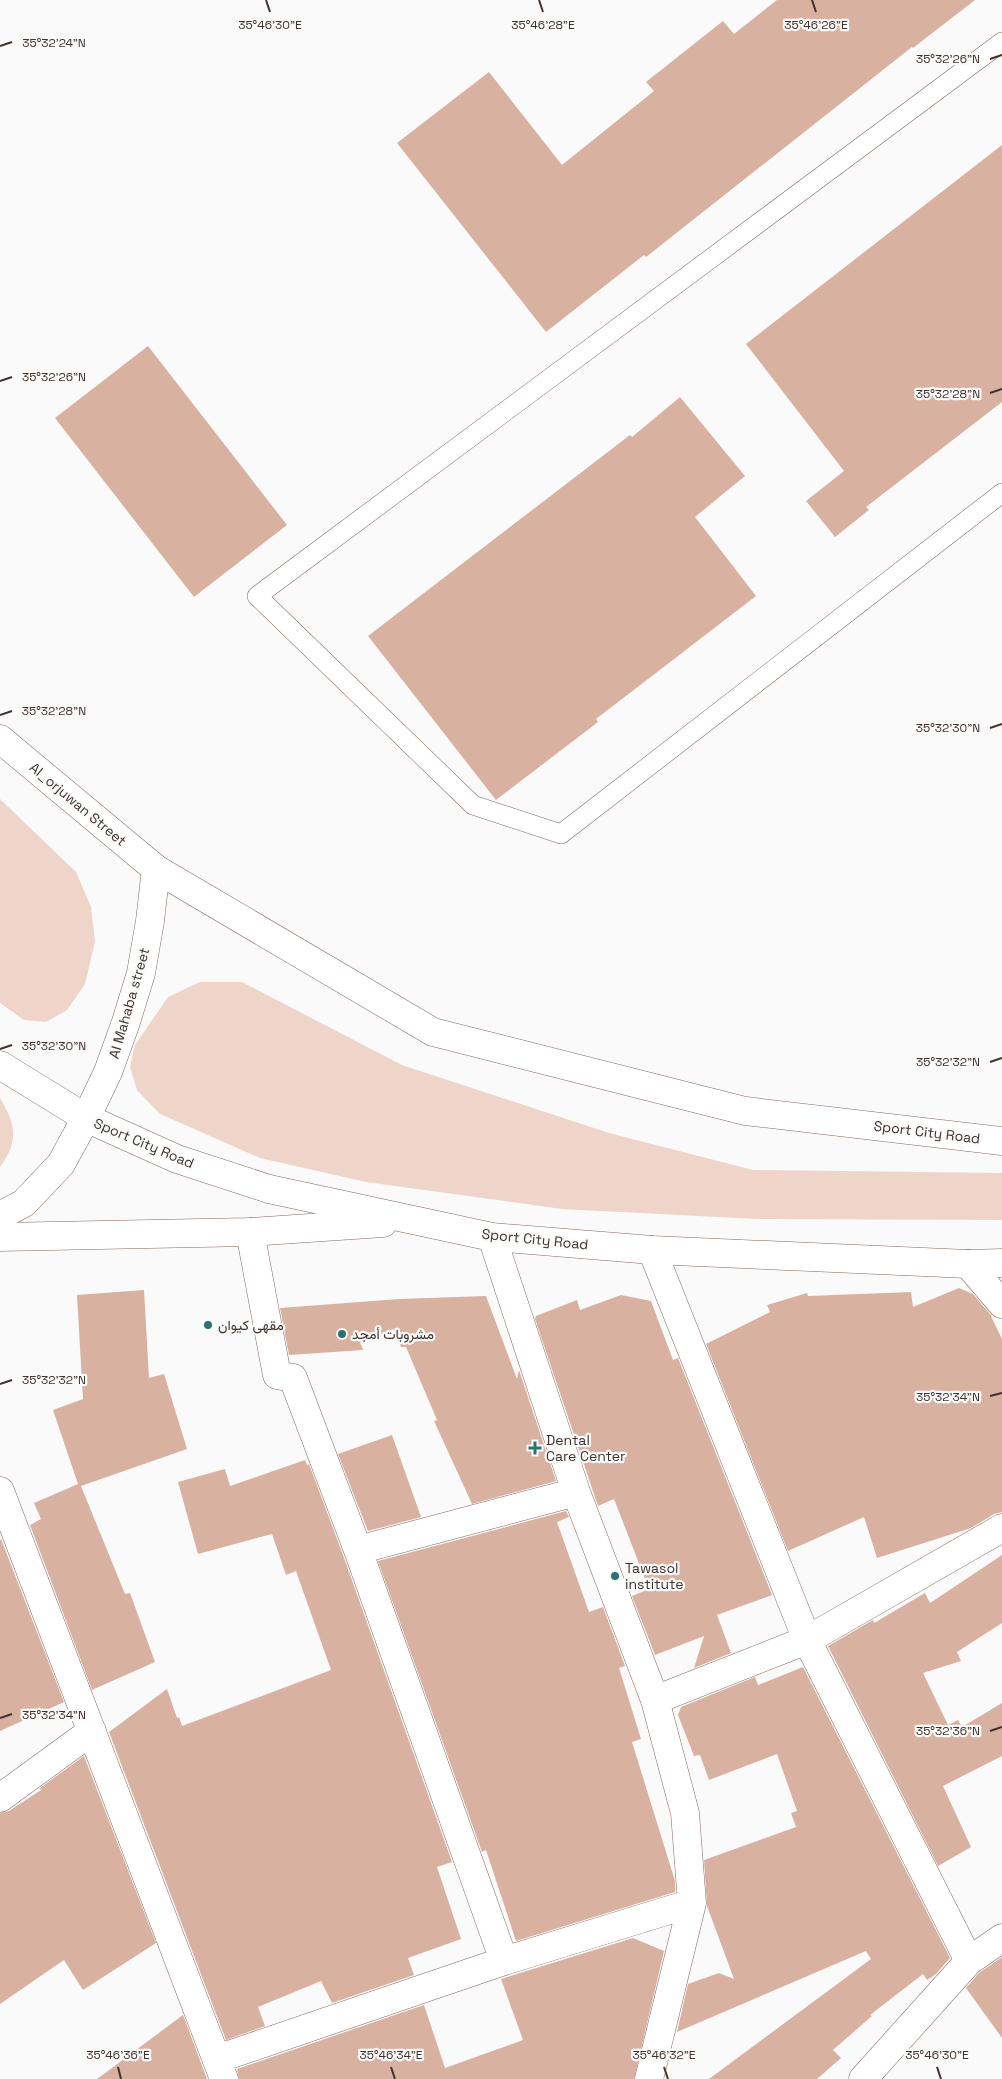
<svg xmlns="http://www.w3.org/2000/svg" width="1002" height="2079" viewBox="0 0 1002 2079" font-family="'Space Grotesk',Vazirmatn,sans-serif">
<rect width="100%" height="100%" fill="#fafafa"/>
<path fill="#efd4c9" d="M 0,799 L 76,872 L 91,907 L 95,942 L 85,984 L 67,1010 L 46,1022 L 24,1020 L 0,1003 Z
M 200,982 L 242,982 L 402,1065 L 609,1133 L 753,1170 L 1002,1173 L 1002,1220 L 757,1219 L 562,1209 L 366,1182 L 260,1158 L 160,1114 L 137,1090 L 130,1067 L 135,1045 L 168,997 Z
M 0,1098 C 16,1125 19,1141 0,1167 Z"/>
<path fill="#d9b1a1" d="M 777,0 L 975,0 L 913,48 L 912,47 L 646,257 L 644,255 L 546,332 L 397,143 L 489,72 L 562,165 L 654,91 L 646,82 L 723,21 L 734,34 Z
M 1002,145 L 1002,402 L 866,507 L 869,510 L 835,537 L 806,501 L 844,471 L 746,344 Z
M 148,346 L 287,525 L 194,597 L 55,418 Z
M 680,397 L 745,476 L 695,517 L 756,596 L 596,719 L 598,722 L 496,800 L 368,636 L 630,435 L 632,437 Z
M 959,1288 L 973,1294 L 990,1314 L 1002,1339 L 1002,1512 L 994,1514 L 971,1528 L 877,1558 L 864,1517 L 788,1551 L 706,1344 L 770,1312 L 767,1305 L 807,1293 L 808,1296 L 911,1292 L 913,1307 Z
M 144,1290 L 149,1378 L 164,1374 L 187,1449 L 81,1486 L 125,1594 L 130,1593 L 155,1662 L 92,1690 L 30,1525 L 41,1519 L 34,1503 L 78,1484 L 53,1410 L 83,1399 L 77,1295 Z
M 621,1295 L 651,1301 L 673,1360 L 678,1358 L 772,1595 L 717,1615 L 731,1653 L 694,1668 L 704,1636 L 655,1655 L 632,1596 L 649,1589 L 614,1499 L 598,1506 L 535,1319 L 536,1316 L 577,1300 L 580,1310 Z
M 486,1296 L 517,1379 L 519,1370 L 556,1481 L 472,1504 L 434,1421 L 437,1420 L 406,1347 L 401,1347 L 393,1329 L 360,1342 L 363,1350 L 289,1355 L 280,1308 L 399,1299 Z
M 392,1435 L 421,1517 L 368,1531 L 338,1454 Z
M 305,1460 L 307,1465 L 309,1464 L 343,1555 L 452,1862 L 437,1867 L 461,1939 L 408,1958 L 414,1975 L 332,2003 L 321,1981 L 258,2007 L 265,2026 L 226,2040 L 109,1732 L 167,1689 L 177,1718 L 179,1717 L 182,1726 L 331,1670 L 296,1571 L 286,1575 L 272,1534 L 198,1554 L 178,1482 L 225,1469 L 230,1486 Z
M 566,1511 L 569,1517 L 557,1522 L 589,1612 L 603,1607 L 625,1666 L 619,1668 L 641,1739 L 632,1742 L 675,1881 L 675,1892 L 516,1941 L 486,1850 L 482,1852 L 378,1561 Z
M 1,1539 L 64,1702 L 0,1731 L 0,1540 Z
M 1002,1555 L 1002,1623 L 957,1652 L 961,1661 L 923,1673 L 948,1725 L 958,1720 L 962,1727 L 1002,1703 L 1002,1756 L 943,1786 L 971,1847 L 938,1866 L 828,1646 L 873,1620 L 874,1623 L 925,1593 L 930,1603 Z
M 803,1667 L 950,1958 L 936,1974 L 927,1980 L 923,1974 L 870,2015 L 872,2016 L 833,2050 L 841,2058 L 817,2079 L 709,2079 L 871,1959 L 866,1951 L 677,2032 L 688,1984 L 719,1973 L 734,1979 L 707,1906 L 704,1860 L 796,1827 L 791,1813 L 797,1811 L 777,1754 L 709,1780 L 700,1755 L 694,1756 L 678,1715 L 681,1707 L 755,1677 L 758,1685 Z
M 84,1756 L 156,1943 L 83,1990 L 64,1960 L 0,2004 L 0,1813 L 9,1811 L 41,1790 L 40,1788 Z
M 633,1938 L 664,1951 L 634,2079 L 239,2079 L 237,2069 L 424,2005 L 445,2068 L 523,2040 L 501,1979 Z
M 1002,1957 L 1002,2038 L 966,1988 L 979,1973 Z
M 183,2015 L 207,2079 L 97,2079 Z"/>
<g fill="none" stroke-linecap="round" stroke-linejoin="round">
<defs>
<path id="service" d="M 1002,42 L 257,596 L 473,805 L 561,834 L 1002,493"/>
<path id="minor" d="M 250,1232 L 277,1375 L 293,1378 L 358,1550 L 504,1961
M 492,1237 L 576,1492 L 655,1700 L 685,1813 L 692,1903 L 649,2079
M 652,1250 L 807,1640 L 969,1961
M 968,1264 L 1002,1304
M 0,1491 L 224,2079
M 358,1550 L 576,1492
M 655,1700 L 807,1640 L 1002,1528
M 0,1798 L 92,1731
M 217,2059 L 504,1961 L 692,1903
M 863,2079 L 969,1961 L 1002,1938"/>
<path id="secondary" d="M 0,1216 L 24,1203 L 61,1164 L 86,1118 L 108,1072 L 126,1022 L 141,973 L 150,921 L 156,869"/>
<path id="primary" d="M 0,739 L 156,869 L 433,1032 L 745,1111 L 1002,1141
M 0,1065 L 86,1118 L 177,1159 L 269,1189 L 492,1237 L 652,1250 L 968,1264 L 1002,1263
M 0,1237 L 250,1232 L 383,1223"/>
</defs>
<use href="#service" stroke="#86675b" stroke-width="20"/>
<use href="#minor" stroke="#86675b" stroke-width="29"/>
<use href="#secondary" stroke="#86675b" stroke-width="29"/>
<use href="#primary" stroke="#86675b" stroke-width="29"/>
<use href="#service" stroke="#fff" stroke-width="19"/>
<use href="#minor" stroke="#fff" stroke-width="28"/>
<use href="#secondary" stroke="#fff" stroke-width="28"/>
<use href="#primary" stroke="#fff" stroke-width="28"/>
</g>
<path fill="none" stroke="#3f322c" stroke-width="2" d="M 266,0 L 270,12M 539,0 L 543,12M 812,0 L 816,12M 0,46 L 12,42M 990,59 L 1002,55M 0,381 L 12,377M 990,393 L 1002,389M 0,715 L 12,711M 990,728 L 1002,724M 0,1049 L 12,1045M 990,1062 L 1002,1058M 0,1384 L 12,1380M 990,1396 L 1002,1393M 0,1718 L 12,1714M 990,1731 L 1002,1727M 118,2067 L 121,2079M 391,2067 L 395,2079M 664,2067 L 668,2079M 937,2067 L 941,2079"/>
<g fill="#297371" stroke="#fafafa" stroke-width="2">
<circle cx="208" cy="1325" r="5"/>
<circle cx="342" cy="1334" r="5"/>
<path d="M532.5 1440.5h5v5h5v5h-5v5h-5v-5h-5v-5h5z"/>
<circle cx="615" cy="1576" r="5"/>
</g>
<g text-anchor="middle" dominant-baseline="central" stroke-width="4.5" stroke-linejoin="round" paint-order="stroke">
<g font-size="14" fill="#3f322c" stroke="#fafafa">
<text transform="translate(78 804) rotate(40)">Al_orjuwan Street</text>
<text transform="translate(129 1003) rotate(-74)">Al Mahaba street</text>
<text transform="translate(927 1132) rotate(7)">Sport City Road</text>
<text transform="translate(144 1143) rotate(23)">Sport City Road</text>
<text transform="translate(535 1239) rotate(6)">Sport City Road</text>
</g>
<g font-size="14" fill="#3f322c" stroke="#fafafa" text-anchor="start">
<text x="218" y="1325">مقهى كيوان</text>
<text x="352" y="1334">مشروبات أمجد</text>
<text x="546" y="1440">Dental<tspan x="546" dy="16">Care Center</tspan></text>
<text x="625" y="1568">Tawasol<tspan x="625" dy="16">institute</tspan></text>
</g>
</g>
<g font-size="12" text-anchor="middle" fill="#3f322c" stroke="#fafafa" stroke-width="4.5" stroke-linejoin="round" paint-order="stroke">
<text x="270" y="29">35°46'30"E</text>
<text x="543" y="29">35°46'28"E</text>
<text x="816" y="29">35°46'26"E</text>
<text x="54" y="47">35°32'24"N</text>
<text x="948" y="63">35°32'26"N</text>
<text x="54" y="381">35°32'26"N</text>
<text x="948" y="398">35°32'28"N</text>
<text x="54" y="715">35°32'28"N</text>
<text x="948" y="732">35°32'30"N</text>
<text x="54" y="1050">35°32'30"N</text>
<text x="948" y="1066">35°32'32"N</text>
<text x="54" y="1384">35°32'32"N</text>
<text x="948" y="1401">35°32'34"N</text>
<text x="54" y="1719">35°32'34"N</text>
<text x="948" y="1735">35°32'36"N</text>
<text x="118" y="2059">35°46'36"E</text>
<text x="391" y="2059">35°46'34"E</text>
<text x="664" y="2059">35°46'32"E</text>
<text x="937" y="2059">35°46'30"E</text>
</g>
</svg>
